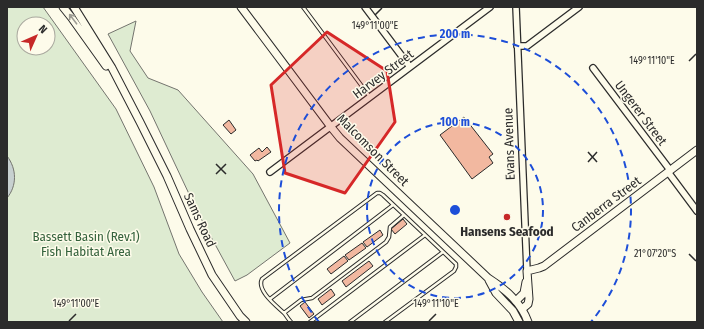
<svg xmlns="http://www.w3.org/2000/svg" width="704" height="329" viewBox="0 0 704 329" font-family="'Fira Sans Condensed',sans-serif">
<rect width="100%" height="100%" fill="#fdfbea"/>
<path fill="#deebd1" stroke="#74746e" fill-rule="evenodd" d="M 7,7 L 43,7 L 116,109 L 154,187 L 179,254 L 202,292 L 223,322 L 7,322 ZM 24,24 L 48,24 L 48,48 L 24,48 Z
M 136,21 L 130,51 L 148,78 L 178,90 L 253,174 L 290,243 L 247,275 L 235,281 L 198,213 L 150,111 L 108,34 Z"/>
<path fill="#c7d0d0" stroke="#74746e" d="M 7,156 C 17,169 17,186 7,198 Z"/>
<path fill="#f2b8a0" stroke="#2b2b2b" d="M 464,117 L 493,154 L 489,157 L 493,163 L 472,179 L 440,135 Z
M 229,120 L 236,130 L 231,134 L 223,125 Z
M 267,147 L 271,152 L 258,161 L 257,160 L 255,161 L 250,155 L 259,148 L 262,152 Z
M 403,219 L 407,224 L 395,234 L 391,229 Z
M 380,230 L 383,235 L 367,247 L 363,242 Z
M 362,243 L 366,248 L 349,260 L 345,255 Z
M 344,256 L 348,261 L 331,274 L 327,269 Z
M 369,261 L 373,266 L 346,287 L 342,281 Z
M 331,289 L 335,295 L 322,305 L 318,299 Z
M 305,302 L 314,314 L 309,318 L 300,306 Z"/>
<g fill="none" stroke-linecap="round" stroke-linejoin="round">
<defs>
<path id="service" d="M 303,7 L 370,97
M 270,299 L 393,205
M 284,313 L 301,300 L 312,298 L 386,242 L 389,237 L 390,227 L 404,215
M 291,322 C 289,320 287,317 285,314 C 278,307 256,291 262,279 L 377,193 L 380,193 L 383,195 L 456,264 L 456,267 L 454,271 L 385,322
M 310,322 L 425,235
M 350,322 L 443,252"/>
<path id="minor" d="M 365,7 L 410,67
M 516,7 L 527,271
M 517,46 L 527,46 L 579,7
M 593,68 L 670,170
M 270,172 L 490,7
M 668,172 L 697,211"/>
<path id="tertiary" d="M 516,301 L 524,293 L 526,282
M 522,309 L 528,304 L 529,299 L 527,271 L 539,268 L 544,266 L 697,150"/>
<path id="secondary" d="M 63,7 L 71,17 L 106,66
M 74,7 L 112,68 L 140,122 L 167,176 L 190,229 L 212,275 L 240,316 L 246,322
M 241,7 L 331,127 L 340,138 L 488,278 C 505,289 521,302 528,322
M 489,280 L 496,293 L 513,311 L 519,322"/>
</defs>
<use href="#service" stroke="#2b2b2b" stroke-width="4.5"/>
<use href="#minor" stroke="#2b2b2b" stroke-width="8"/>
<use href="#tertiary" stroke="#2b2b2b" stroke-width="9"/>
<use href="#secondary" stroke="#2b2b2b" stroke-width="9"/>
<use href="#service" stroke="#fdfbea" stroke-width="2.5"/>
<use href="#minor" stroke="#fdfbea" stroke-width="5.5"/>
<use href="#tertiary" stroke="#fdfbea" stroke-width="7"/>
<use href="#secondary" stroke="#fdfbea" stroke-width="7"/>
</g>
<defs><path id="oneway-shaft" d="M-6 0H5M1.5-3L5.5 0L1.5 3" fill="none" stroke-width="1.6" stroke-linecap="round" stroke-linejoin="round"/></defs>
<use stroke="#9e9d94" href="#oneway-shaft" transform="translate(73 19) rotate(-127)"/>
<path fill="#d62828" fill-opacity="0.2" stroke="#d62828" stroke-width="3" stroke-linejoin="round" d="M 327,32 L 387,71 L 395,122 L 345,193 L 285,173 L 271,85 Z"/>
<path fill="none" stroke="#2b2b2b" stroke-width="1.5" d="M 375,15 L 382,8M 689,61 L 696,54M 588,152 L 597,162M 588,162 L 597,152M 216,164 L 226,174M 216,174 L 226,164M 689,254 L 696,261M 69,321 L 76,314M 429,321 L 436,314"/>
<g fill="none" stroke="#1d4ed8" stroke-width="2" stroke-dasharray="7 5">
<circle cx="455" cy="210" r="88"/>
<path d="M319 322A176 176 0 1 1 591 322"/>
</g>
<circle fill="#c62828" stroke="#fdfbea" stroke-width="1.5" cx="507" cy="217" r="4"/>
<g text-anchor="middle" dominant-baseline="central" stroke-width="3" stroke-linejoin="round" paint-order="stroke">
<g font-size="13" fill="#2b2b2b" stroke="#fdfbea">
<text transform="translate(383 74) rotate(-37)">Harvey Street</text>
<text transform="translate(641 113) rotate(53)">Ungerer Street</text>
<text transform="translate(509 144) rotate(-92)">Evans Avenue</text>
<text transform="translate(373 150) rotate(45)">Malcomson Street</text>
<text transform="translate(606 204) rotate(-37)">Canberra Street</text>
<text transform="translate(200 220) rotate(65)">Sams Road</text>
</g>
<g font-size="13" font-weight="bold" fill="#2b2b2b" stroke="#fdfbea">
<text x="507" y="231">Hansens Seafood</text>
</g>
<g font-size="13" fill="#34623c" stroke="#fdfbea">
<text x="86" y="236">Bassett Basin (Rev.1)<tspan x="86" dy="15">Fish Habitat Area</tspan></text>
</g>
</g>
<g font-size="10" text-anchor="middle" fill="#2b2b2b" stroke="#fdfbea" stroke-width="3" stroke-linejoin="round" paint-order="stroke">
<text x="375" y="29">149°11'00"E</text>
<text x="652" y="64">149°11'10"E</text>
<text x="655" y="257">21°07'20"S</text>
<text x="76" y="307">149°11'00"E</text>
<text x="436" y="307">149°11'10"E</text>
</g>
<circle cx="455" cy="210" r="6" fill="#1d4ed8" stroke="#fdfbea" stroke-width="2"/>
<g font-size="12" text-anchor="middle" font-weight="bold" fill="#1d4ed8" stroke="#fdfbea" stroke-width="3" stroke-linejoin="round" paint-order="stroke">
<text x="455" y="38">200 m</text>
<text x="455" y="126">100 m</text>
</g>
<rect width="704" height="329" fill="none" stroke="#2b2b2b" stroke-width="16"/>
<g transform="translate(36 36) rotate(45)"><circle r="19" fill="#fdfbea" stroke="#a9a89e"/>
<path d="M0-3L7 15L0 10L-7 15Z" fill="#c62828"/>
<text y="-6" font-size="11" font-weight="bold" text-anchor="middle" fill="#2b2b2b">N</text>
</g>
</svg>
